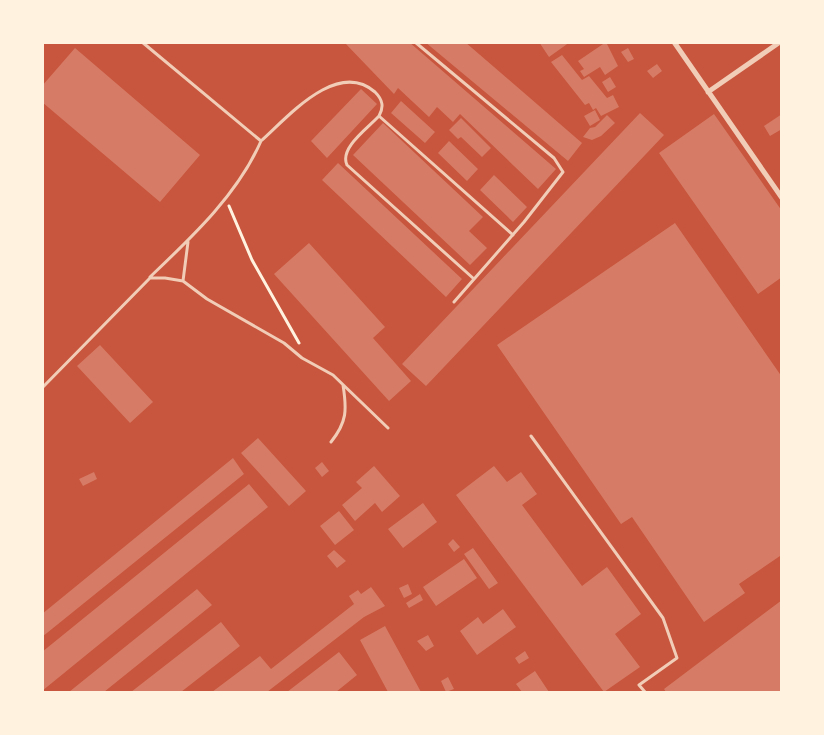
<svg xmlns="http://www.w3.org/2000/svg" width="824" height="735" viewBox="0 0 824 735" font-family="Literata,serif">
<rect width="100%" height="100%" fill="#c8553d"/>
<path fill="#d67c66" d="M 344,42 L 409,42 L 556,169 L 538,189 L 460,114 L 453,122 L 437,107 L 429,117 L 398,88 L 394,94 Z
M 425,42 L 465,42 L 582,143 L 568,161 Z
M 539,42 L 570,42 L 549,57 Z
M 606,42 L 618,66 L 605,75 L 600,67 L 584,77 L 580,71 L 584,69 L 578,61 Z
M 75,48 L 200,155 L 160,202 L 42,102 L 42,86 Z
M 628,48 L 634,59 L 628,62 L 621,52 Z
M 562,55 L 582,80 L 589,76 L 607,98 L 613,95 L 619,107 L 601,116 L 596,108 L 593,110 L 589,103 L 585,105 L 551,62 Z
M 657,64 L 662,71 L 653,78 L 647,71 Z
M 610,77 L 616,87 L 608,92 L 602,82 Z
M 361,89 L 377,104 L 327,158 L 311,141 Z
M 401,101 L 435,132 L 425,143 L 391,113 Z
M 595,110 L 600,120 L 590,126 L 584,116 Z
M 640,113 L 664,135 L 426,386 L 402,364 Z
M 714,114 L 782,211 L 782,277 L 758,294 L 659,153 Z
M 782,114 L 782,129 L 770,136 L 764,126 Z
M 607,115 L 615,123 L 601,136 L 592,140 L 583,137 L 590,128 L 595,127 Z
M 461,118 L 491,148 L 482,157 L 461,137 L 458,139 L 449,130 Z
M 383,123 L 483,217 L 469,231 L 487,248 L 470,265 L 353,155 Z
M 449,141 L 478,169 L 467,181 L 438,153 Z
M 338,163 L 462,279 L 446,297 L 322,180 Z
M 494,175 L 527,207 L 513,222 L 480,190 Z
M 675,223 L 782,377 L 782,558 L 780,556 L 739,584 L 745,593 L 704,622 L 632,517 L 621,524 L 497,345 Z
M 309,243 L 385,327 L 373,338 L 411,381 L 389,401 L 274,274 Z
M 100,345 L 153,402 L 130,423 L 77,366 Z
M 258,438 L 306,491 L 289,506 L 241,453 Z
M 233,458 L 244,474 L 42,637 L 42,614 Z
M 322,462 L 329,471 L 322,477 L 315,468 Z
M 374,466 L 400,496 L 382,512 L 375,503 L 355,521 L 342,505 L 362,488 L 356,482 Z
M 494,466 L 507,482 L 521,472 L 537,494 L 522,505 L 582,586 L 607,567 L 641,614 L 615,634 L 640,667 L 604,692 L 456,495 Z
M 94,472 L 97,479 L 83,486 L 79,479 Z
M 249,484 L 268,507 L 42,691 L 42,652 Z
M 423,503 L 437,522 L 403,548 L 388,529 Z
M 339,511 L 354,530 L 335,545 L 320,526 Z
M 453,539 L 460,547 L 454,552 L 448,544 Z
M 473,548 L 498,583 L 489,589 L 464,554 Z
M 334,550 L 346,561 L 337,568 L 327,556 Z
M 464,559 L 477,578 L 436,606 L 423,587 Z
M 408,584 L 412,594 L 404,598 L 399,588 Z
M 371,587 L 385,606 L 364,617 L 267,692 L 212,692 L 260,656 L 271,669 L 354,604 L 349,596 L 358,590 L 361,594 Z
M 197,589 L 212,605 L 104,692 L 69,692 Z
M 420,594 L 423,600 L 409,608 L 406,603 Z
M 782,600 L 782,692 L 666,692 L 664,689 Z
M 503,609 L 516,627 L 477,655 L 460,631 L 478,617 L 483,624 Z
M 221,622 L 240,646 L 181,692 L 131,692 Z
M 385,626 L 421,692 L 388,692 L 360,640 Z
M 428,635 L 434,646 L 426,651 L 417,641 Z
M 525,651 L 529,658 L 519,664 L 515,658 Z
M 339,652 L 357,675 L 336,692 L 287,692 Z
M 535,671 L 549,692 L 522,692 L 516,684 Z
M 448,677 L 454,689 L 446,692 L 441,681 Z"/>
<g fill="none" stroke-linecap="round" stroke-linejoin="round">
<path stroke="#fff3e0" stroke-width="3" d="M 229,206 L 252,260 L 299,343"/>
<path stroke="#f1ccb7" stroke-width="3" d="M 142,42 L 261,141 C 238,194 192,237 150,277
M 415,42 L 554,158 L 563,172 L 524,222 L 454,302
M 379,116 L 513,235
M 261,141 C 288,117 337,59 375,92 C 383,100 384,107 379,116 C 368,128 339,148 347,165 L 474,279
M 183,281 L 188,242
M 42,388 L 150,278 L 165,278 L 183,281 L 207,299 L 284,343 L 302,358 L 333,375 L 388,428
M 531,436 L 663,618 L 677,658 L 639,685 L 645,692
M 331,442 C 347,422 347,410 343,385"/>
<path stroke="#f1ccb7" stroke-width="5" d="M 674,42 L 782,198
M 708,92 L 780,42"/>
</g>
<rect width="824" height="735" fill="none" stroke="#fff3e0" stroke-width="88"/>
</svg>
